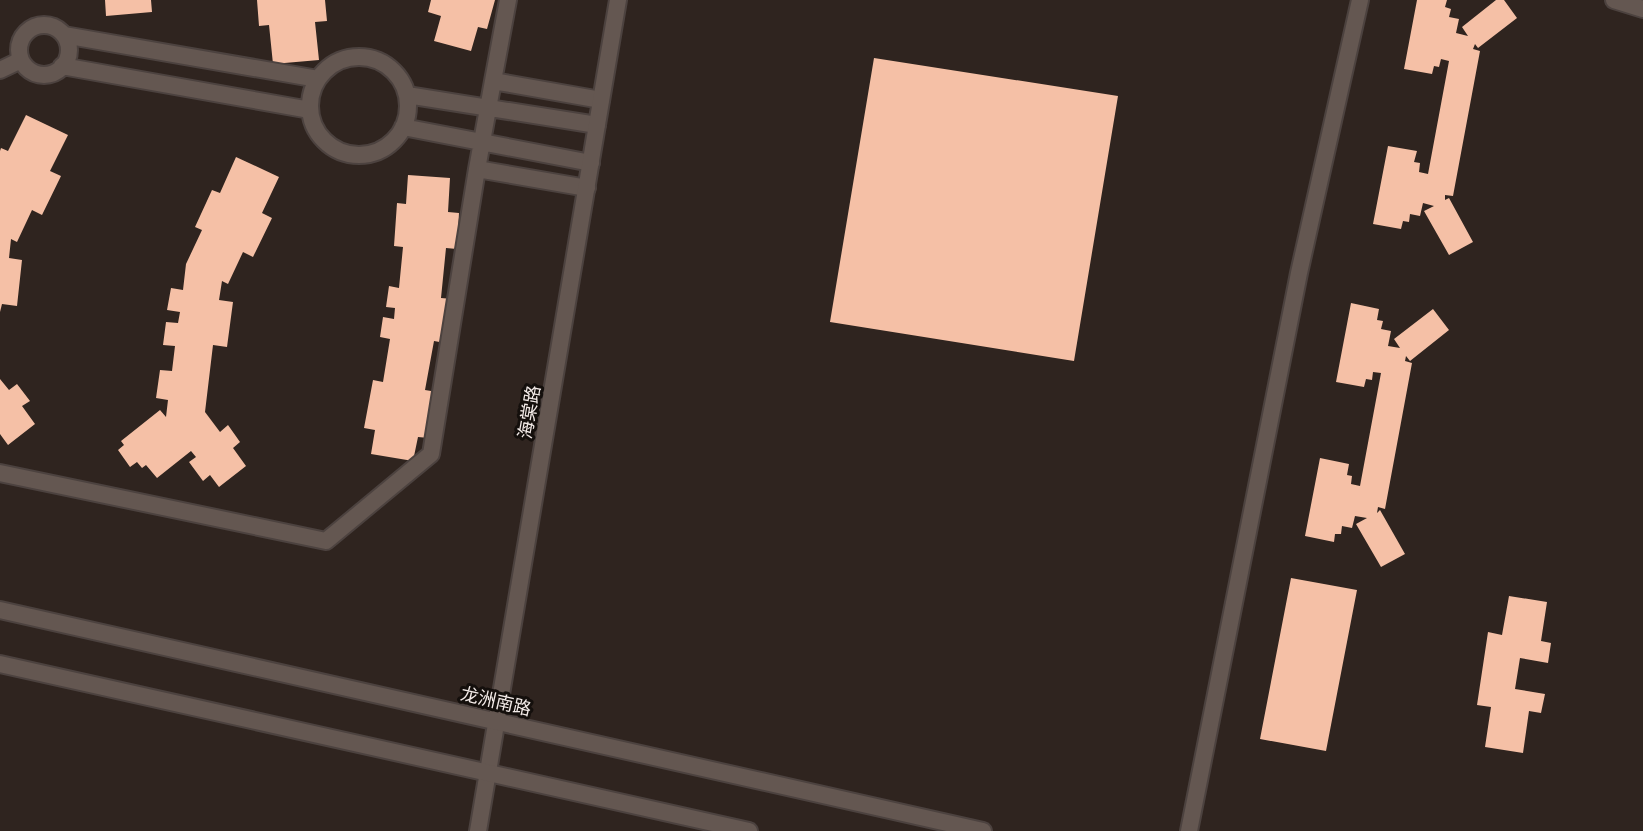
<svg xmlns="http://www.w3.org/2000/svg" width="1643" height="831" viewBox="0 0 1643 831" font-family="Roboto,'Noto Sans SC',sans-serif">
<rect width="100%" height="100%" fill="#2f241f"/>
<path fill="#f5c0a6" d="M 105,0 L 151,0 L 152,12 L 106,16 Z
M 257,0 L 325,0 L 327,21 L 315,22 L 319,60 L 273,64 L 269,25 L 259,26 Z
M 431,0 L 495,0 L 487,29 L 478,27 L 471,51 L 434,41 L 441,16 L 428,12 Z
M 1417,0 L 1447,0 L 1445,7 L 1451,9 L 1449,17 L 1459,19 L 1456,33 L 1468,36 L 1462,27 L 1496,0 L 1504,0 L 1517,18 L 1478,48 L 1475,44 L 1473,49 L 1480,51 L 1453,196 L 1445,195 L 1445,200 L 1449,198 L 1473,242 L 1449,255 L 1424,211 L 1434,206 L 1423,203 L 1420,216 L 1410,214 L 1409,222 L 1403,221 L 1401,229 L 1373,224 L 1388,146 L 1417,151 L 1414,162 L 1420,163 L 1419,172 L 1428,174 L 1449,61 L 1441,59 L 1439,67 L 1434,66 L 1432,74 L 1404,69 Z
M 874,58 L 1118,96 L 1074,361 L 830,322 Z
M 26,115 L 68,135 L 50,171 L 61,176 L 42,215 L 32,210 L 17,242 L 11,239 L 9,258 L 22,260 L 17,306 L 2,304 L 0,312 L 0,151 L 1,148 L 8,151 Z
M 236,157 L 279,177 L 262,213 L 272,218 L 253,257 L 243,252 L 228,284 L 222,281 L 219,300 L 233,302 L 227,347 L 213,345 L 205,412 L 220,432 L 228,425 L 240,442 L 233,448 L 246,466 L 219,487 L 210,475 L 203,481 L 189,462 L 196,457 L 191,451 L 157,478 L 146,465 L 142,468 L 137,462 L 130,467 L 118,450 L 124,445 L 121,441 L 160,410 L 166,417 L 168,400 L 156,398 L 160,370 L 172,371 L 175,346 L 163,345 L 166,322 L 178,323 L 180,312 L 167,310 L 171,288 L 183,290 L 186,264 L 202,230 L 195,227 L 212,190 L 220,193 Z
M 408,175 L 450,178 L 448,212 L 459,213 L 457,249 L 446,248 L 441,298 L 452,299 L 445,343 L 434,341 L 425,390 L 437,392 L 429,438 L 418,437 L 413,461 L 371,454 L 375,430 L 364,428 L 373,380 L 383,382 L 390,339 L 380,337 L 383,317 L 394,319 L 395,308 L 386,307 L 389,286 L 399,288 L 403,247 L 394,246 L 397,203 L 406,204 Z
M 1351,303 L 1379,309 L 1377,320 L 1383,321 L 1381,329 L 1391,331 L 1388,346 L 1400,348 L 1394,339 L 1433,309 L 1449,330 L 1410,361 L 1406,356 L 1405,361 L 1412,363 L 1385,509 L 1378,507 L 1377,513 L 1380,510 L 1405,554 L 1381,567 L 1356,524 L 1367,518 L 1355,516 L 1352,528 L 1342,526 L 1341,534 L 1335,534 L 1334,542 L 1305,536 L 1320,458 L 1349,464 L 1347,475 L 1352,476 L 1351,484 L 1360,486 L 1381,373 L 1373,372 L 1372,380 L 1366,379 L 1364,387 L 1336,382 Z
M 0,379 L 9,390 L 17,384 L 30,401 L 22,406 L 35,424 L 8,445 L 0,434 Z
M 1291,578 L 1357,590 L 1326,751 L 1260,739 Z
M 1509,596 L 1547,602 L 1541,641 L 1551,643 L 1548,663 L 1520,658 L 1515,689 L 1545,694 L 1541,713 L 1529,711 L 1523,753 L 1485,747 L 1491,707 L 1477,705 L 1488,632 L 1502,635 Z"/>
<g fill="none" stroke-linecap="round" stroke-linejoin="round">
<defs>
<path id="minor" d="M 508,0 L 493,81 L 601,100
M 1614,0 L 1643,9
M19 50a25 25 0 1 1 50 0a25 25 0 1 1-50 0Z
M 64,35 L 318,79
M310 106a49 49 0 1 1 98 0a49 49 0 1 1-98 0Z
M 62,66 L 310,110
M 0,70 L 21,60
M 407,95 L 597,125
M 403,127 L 591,163
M 477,169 L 493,81
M 0,473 L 326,541 L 431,454 L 477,169 L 587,188
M 1189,831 L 1299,273 L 1360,0"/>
<path id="tertiary" d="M 478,831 L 618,0"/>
<path id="secondary" d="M 0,610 L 983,831
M 0,664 L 749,831"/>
</defs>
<use href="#minor" stroke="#4c423f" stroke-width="20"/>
<use href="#tertiary" stroke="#4c423f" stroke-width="20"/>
<use href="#secondary" stroke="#4c423f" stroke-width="20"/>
<use href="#minor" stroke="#645751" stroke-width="16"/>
<use href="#tertiary" stroke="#645751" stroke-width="16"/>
<use href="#secondary" stroke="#645751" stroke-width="16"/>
</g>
<g text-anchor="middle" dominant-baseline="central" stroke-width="6" stroke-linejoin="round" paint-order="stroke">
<g font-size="18" fill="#f3ebe8" stroke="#140f0c">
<text transform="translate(529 412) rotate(-80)">海棠路</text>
<text transform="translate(496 701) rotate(13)">龙洲南路</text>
</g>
</g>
</svg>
